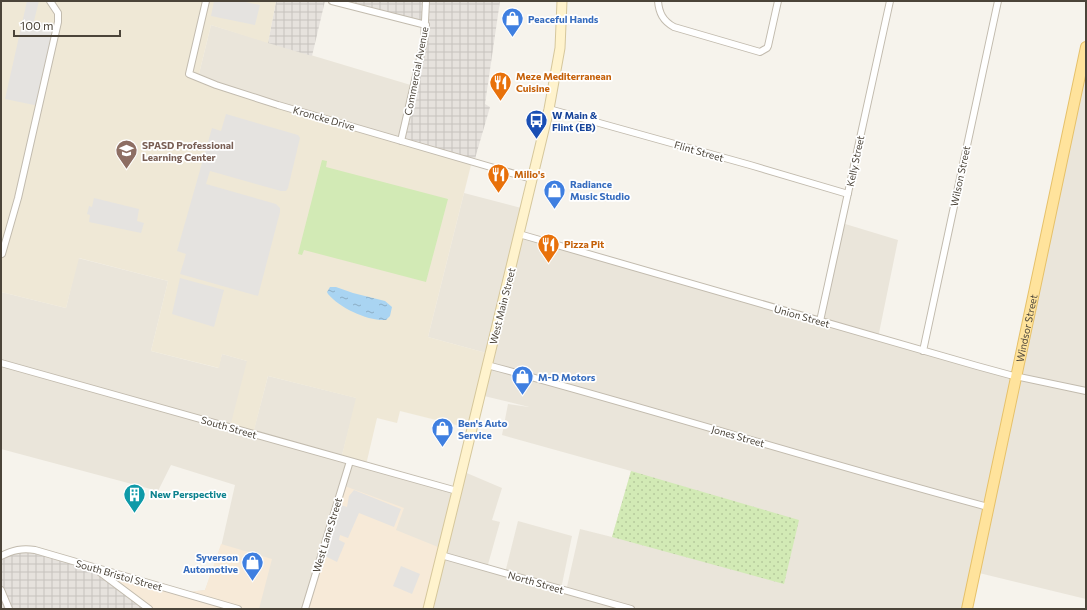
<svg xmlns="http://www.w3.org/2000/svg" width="1087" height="610" viewBox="0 0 1087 610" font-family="Commissioner,sans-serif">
<defs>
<pattern id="industrial-grid" width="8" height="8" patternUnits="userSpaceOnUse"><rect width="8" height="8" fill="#e6e2dd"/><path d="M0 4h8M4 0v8" fill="none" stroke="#c7c3be"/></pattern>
<pattern id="grass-dots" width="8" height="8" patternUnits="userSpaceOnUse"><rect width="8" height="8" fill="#d2eab5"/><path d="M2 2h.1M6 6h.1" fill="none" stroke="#b6ca9c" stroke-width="1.8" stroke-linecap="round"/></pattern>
<pattern id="water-ripples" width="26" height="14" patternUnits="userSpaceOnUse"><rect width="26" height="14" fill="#a9d4f2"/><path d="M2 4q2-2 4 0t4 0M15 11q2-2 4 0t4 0" fill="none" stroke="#8caec5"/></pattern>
</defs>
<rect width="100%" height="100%" fill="#f6f3ec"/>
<path fill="#eae5da" d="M 211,25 L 414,86 L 401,141 L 198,78 Z
M 1086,47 L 1086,599 L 975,572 L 967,609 L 149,609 L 181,593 L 205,590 L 221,547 L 235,485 L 171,465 L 158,491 L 1,449 L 1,292 L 66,308 L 78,258 L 168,281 L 151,351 L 218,368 L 222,354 L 247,361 L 253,433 L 268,376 L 357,398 L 341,459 L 457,491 L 462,471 L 502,488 L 492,520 L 500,522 L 487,568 L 505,573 L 518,521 L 572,536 L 561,589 L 566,591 L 580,529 L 612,537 L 631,471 L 502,435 L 508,404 L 529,407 L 480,395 L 490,354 L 428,337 L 464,193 L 525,209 L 519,233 L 820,321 L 842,223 L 898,240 L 878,338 L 1016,376 Z"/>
<path fill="#f7ead8" d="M 342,485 L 404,508 L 396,530 L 443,549 L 428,609 L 305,609 Z
M 221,544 L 272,559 L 259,609 L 149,609 L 94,568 L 181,593 L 205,590 Z"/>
<path fill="url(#industrial-grid)" d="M 276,1 L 325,1 L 312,56 L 268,43 Z
M 332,1 L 500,1 L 485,104 L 490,107 L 474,162 L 401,141 L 426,25 Z
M 27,549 L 94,568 L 149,609 L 1,609 L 1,556 Z"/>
<path fill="#efe8d6" d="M 1,1 L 276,1 L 268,43 L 211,25 L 198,78 L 472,161 L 428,337 L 490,354 L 472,429 L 400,411 L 397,423 L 377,418 L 366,465 L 341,459 L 356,398 L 268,376 L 253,434 L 230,427 L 247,361 L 222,354 L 219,368 L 151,351 L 168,281 L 79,258 L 66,308 L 1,292 Z"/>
<path fill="url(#grass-dots)" d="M 631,471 L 799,520 L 784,584 L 612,537 Z"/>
<path fill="#d2eab5" d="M 322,160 L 327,161 L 326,167 L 448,199 L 426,282 L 304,250 L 302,255 L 298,254 Z"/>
<path fill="#e5e3e0" d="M 27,1 L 39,1 L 34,21 L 57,26 L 39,106 L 5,99 Z
M 214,1 L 241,1 L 260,5 L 255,25 L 211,16 Z
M 226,114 L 298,135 L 300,138 L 288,188 L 286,191 L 281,191 L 210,171 L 206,184 L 276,204 L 280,208 L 280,212 L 258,296 L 180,274 L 186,254 L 177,251 L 212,128 L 221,131 Z
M 94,198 L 139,209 L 137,221 L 144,223 L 141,233 L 89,222 L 90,215 L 87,214 L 89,206 L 92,207 Z
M 180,278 L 224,290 L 214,327 L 172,314 Z
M 354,490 L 401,509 L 394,527 L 359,513 L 348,538 L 340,535 L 339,540 L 345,543 L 337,562 L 321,554 L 338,504 L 347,507 L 349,496 Z
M 401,566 L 420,574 L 412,594 L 393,586 Z"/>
<path fill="url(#water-ripples)" d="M 330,287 L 336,287 L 353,293 L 385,301 L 392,307 L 390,316 L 386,320 C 367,321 340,308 328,294 L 327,292 Z"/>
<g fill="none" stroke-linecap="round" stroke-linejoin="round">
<defs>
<path id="street" d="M 206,1 L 189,74 L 216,85 L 278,105 L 532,179
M 332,1 L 426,25
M 658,1 C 659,13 663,21 674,27 L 760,52 L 767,48 L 768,46 L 778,1
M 549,109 L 750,165 L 848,194
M 401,141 L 424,41 L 426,1
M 519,234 L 977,366 L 1010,375 L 1086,391
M 1,253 L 2,254 L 18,198 L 58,22 L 58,13 L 50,1
M 820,321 L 890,1
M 923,351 L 998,1
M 1,363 L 457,491
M 487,365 C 655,410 820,462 988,507
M 441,555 L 631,609
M 1,556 C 13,550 22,548 35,550 L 238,609
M 97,570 L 149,609
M 1,590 L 9,609
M 305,609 L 350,461"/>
<path id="secondary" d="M 428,609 L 457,491 L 549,109 L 560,48 L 562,1"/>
<g id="primary">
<path id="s1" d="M 967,609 L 1086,47"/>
</g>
</defs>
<use href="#street" stroke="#c2bbae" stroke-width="8"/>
<use href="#secondary" stroke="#d6c79b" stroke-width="11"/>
<use href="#primary" stroke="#e6c16a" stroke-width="12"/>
<use href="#street" stroke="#fff" stroke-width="6"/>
<use href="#secondary" stroke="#fff3cd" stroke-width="9"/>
<use href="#primary" stroke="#ffe39c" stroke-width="10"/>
</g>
<defs>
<symbol id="shop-pin" viewBox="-11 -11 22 30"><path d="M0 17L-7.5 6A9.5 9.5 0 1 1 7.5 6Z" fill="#3f7fe0" stroke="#fff"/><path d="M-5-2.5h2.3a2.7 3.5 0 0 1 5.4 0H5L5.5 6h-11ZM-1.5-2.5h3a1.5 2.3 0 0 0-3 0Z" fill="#fff"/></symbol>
<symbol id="restaurant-pin" viewBox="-11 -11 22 30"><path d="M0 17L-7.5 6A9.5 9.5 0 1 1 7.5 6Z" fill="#e8710a" stroke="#fff"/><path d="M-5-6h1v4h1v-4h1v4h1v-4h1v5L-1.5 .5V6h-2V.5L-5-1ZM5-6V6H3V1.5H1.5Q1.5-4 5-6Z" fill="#fff"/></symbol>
<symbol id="bus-pin" viewBox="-11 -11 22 30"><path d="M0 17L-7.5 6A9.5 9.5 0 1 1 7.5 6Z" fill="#1a4fb4" stroke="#fff"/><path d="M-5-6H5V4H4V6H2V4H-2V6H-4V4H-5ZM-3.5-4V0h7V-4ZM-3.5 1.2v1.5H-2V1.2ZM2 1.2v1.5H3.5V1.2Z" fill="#fff"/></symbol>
<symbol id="school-pin" viewBox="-11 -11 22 30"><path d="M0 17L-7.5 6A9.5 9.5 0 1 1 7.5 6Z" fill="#8d6e63" stroke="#fff"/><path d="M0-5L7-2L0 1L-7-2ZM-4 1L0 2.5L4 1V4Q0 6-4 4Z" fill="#fff"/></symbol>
<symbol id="building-pin" viewBox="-11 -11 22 30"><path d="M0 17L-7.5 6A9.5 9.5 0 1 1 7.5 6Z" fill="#0f9aa8" stroke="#fff"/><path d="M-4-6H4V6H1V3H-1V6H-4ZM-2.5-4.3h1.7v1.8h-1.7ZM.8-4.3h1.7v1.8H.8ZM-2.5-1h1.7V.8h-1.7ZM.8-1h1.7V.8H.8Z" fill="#fff"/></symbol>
</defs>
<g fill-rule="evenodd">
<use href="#shop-pin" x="500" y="6" width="25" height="34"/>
<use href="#restaurant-pin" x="488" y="70" width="25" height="34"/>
<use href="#bus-pin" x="524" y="108" width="25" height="34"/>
<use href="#school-pin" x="114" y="138" width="25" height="34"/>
<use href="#restaurant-pin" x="486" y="162" width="25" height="34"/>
<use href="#shop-pin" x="542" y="178" width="25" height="34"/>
<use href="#restaurant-pin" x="536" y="232" width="25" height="34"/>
<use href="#shop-pin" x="510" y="364" width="25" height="34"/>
<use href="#shop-pin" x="430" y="416" width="25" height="34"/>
<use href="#building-pin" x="122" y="482" width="25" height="34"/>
<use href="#shop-pin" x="240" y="550" width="25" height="34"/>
</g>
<g text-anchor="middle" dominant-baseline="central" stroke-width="3.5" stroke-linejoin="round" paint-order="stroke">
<g font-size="10" font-weight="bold" fill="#366cbe" stroke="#fff" text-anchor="start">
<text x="528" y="19">Peaceful Hands</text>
<text x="570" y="184">Radiance<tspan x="570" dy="12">Music Studio</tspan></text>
<text x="538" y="377">M-D Motors</text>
<text x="458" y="423">Ben's Auto<tspan x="458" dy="12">Service</tspan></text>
<text x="238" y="557" text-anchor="end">Syverson<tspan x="238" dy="12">Automotive</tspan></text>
</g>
<g font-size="10" fill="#4b4439" stroke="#fff">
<text transform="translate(416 71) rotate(-79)">Commercial Avenue</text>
<text transform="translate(324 118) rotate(16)">Kroncke Drive</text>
<text transform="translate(699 151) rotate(16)">Flint Street</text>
<text transform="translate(855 161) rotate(-78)">Kelly Street</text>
<text transform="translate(960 176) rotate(-78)">Wilson Street</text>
<text transform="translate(502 306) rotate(-76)">West Main Street</text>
<text transform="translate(802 316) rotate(16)">Union Street</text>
<text stroke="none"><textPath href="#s1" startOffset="287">Windsor Street</textPath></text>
<text transform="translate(229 427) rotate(16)">South Street</text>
<text transform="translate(738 436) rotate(16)">Jones Street</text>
<text transform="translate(327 535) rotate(-73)">West Lane Street</text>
<text transform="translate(119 575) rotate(16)">South Bristol Street</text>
<text transform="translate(536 582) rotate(16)">North Street</text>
</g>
<g font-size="10" font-weight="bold" fill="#c56008" stroke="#fff" text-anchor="start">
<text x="516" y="76">Meze Mediterranean<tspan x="516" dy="12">Cuisine</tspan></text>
<text x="514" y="174">Milio's</text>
<text x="564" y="244">Pizza Pit</text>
</g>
<g font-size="10" font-weight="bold" fill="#164399" stroke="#fff" text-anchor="start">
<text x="552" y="115">W Main &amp;<tspan x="552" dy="12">Flint (EB)</tspan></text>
</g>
<g font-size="10" font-weight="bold" fill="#785e54" stroke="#fff" text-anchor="start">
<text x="142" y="145">SPASD Professional<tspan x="142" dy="12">Learning Center</tspan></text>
</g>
<g font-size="10" font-weight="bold" fill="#0d838f" stroke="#fff" text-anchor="start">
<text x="150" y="494">New Perspective</text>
</g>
</g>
<rect width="1087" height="610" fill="none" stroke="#4b4439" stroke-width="4"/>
<path d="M14 30v6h106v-6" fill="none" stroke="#4b4439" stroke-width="2"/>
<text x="20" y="30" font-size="12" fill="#4b4439" stroke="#ffffff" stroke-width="3" paint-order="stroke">100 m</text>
</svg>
